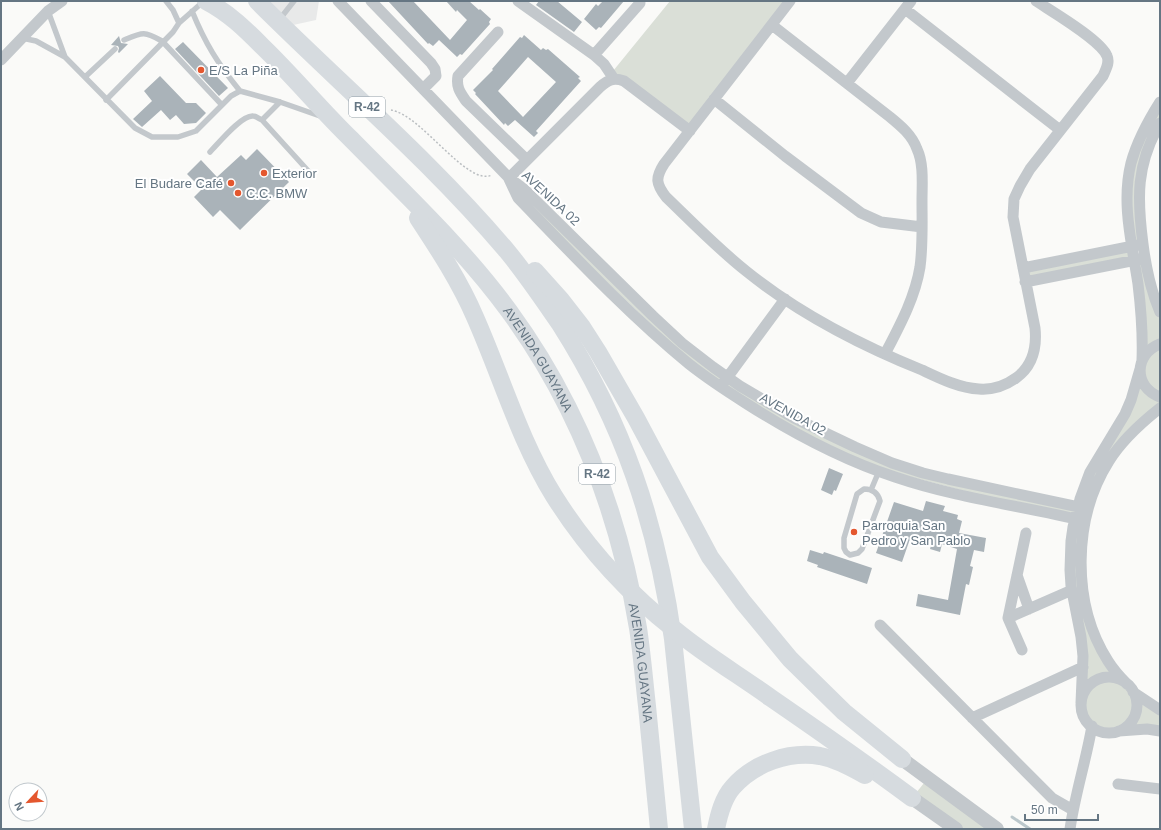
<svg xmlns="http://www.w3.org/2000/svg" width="1161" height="830" viewBox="0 0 1161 830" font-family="Helvetica,sans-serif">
<rect width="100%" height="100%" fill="#fafaf8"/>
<path fill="#e8e9e9" d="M 257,1 L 319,1 L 316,20 L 284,27 Z"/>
<path fill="#dadfd7" d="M 670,1 L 789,1 L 690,131 L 624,81 L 600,87 Z
M 1160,102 L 1160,123 L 1146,154 L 1143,244 L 1132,246 L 1134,260 L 1145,258 L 1160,312 L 1160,408 L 1116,450 L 1085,521 L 1082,537 L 1092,627 L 1127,684 L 1160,710 L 1160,731 C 1147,731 1135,731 1122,731 C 1118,731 1114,733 1110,733 C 1096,733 1087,723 1082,712 L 1074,603 L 1075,518 L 1043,512 L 862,464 L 710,380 L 518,198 L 524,189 L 628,291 L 740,386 L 892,463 L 1078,507 L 1140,369 L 1134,261 L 1025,282 L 1023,268 L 1131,246 L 1128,181 Z
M 928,778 L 997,829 L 956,829 L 912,798 Z"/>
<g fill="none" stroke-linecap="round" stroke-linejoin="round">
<path stroke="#bbc7cb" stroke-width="3" d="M 1012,817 L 1030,829"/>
</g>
<path fill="#aab3b9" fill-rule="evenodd" d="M 388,1 L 413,1 L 450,40 L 467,20 L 457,10 L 456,12 L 446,1 L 469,1 L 479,10 L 480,9 L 491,19 L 489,22 L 490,24 L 480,35 L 462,55 L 460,54 L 457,57 L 439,40 L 433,46 L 429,43 L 428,44 Z
M 539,1 L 557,1 L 582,22 L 574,32 L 536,5 Z
M 603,1 L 624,1 L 601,28 L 599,27 L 596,30 L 584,19 L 596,4 L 598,6 Z
M 524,35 L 541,50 L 543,48 L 546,50 L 548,49 L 580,77 L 578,78 L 581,81 L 536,131 L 538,133 L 534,137 L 515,120 L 508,126 L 505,123 L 504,125 L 475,94 L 476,93 L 473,90 L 493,70 L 492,69 L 520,37 L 522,38 ZM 528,57 L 556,82 L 523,117 L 498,91 Z
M 119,36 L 121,43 L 128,44 L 119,53 L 118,52 L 119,48 L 118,46 L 111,45 Z
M 183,42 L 228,88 L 219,96 L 175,49 Z
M 160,76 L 186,103 L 196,103 L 206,113 L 196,123 L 184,124 L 176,115 L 170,120 L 161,110 L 142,127 L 133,119 L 152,101 L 144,91 Z
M 257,149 L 289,182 L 240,230 L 220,210 L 213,217 L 194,197 L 202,189 L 187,174 L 201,160 L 217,177 L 241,155 L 246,160 Z
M 829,468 L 843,474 L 836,491 L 834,490 L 832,495 L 821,490 Z
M 926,501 L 945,506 L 943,511 L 958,515 L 957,519 L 962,521 L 959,533 L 986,538 L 984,552 L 974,550 L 970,566 L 973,567 L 969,585 L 966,584 L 960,615 L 916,606 L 918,594 L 948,600 L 957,549 L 942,544 L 940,552 L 930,549 L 932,542 L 911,536 L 902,562 L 876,553 L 894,502 L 923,511 Z
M 810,550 L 823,554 L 824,552 L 872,568 L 867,584 L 817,567 L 818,565 L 807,561 Z"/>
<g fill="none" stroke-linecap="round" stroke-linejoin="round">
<path stroke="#bbbfc2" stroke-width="1.5" stroke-dasharray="2 2" stroke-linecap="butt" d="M 391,110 C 422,115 467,187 492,175"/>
<path stroke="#c3c8cc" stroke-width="5.5" d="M 48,11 L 65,57
M 192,11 C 205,43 218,64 240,91
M 279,20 L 294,1
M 179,23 L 204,1
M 22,38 L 36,41 L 65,57 L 135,128 L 152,137 L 178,137 L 196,131 L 231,96 L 240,91 L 280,102 L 320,116
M 124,40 C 143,32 144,31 162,41 L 222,105
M 85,77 L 115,49
M 106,100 L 173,32 L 179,23 L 173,10 L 166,1
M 262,120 L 280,102
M 210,152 C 218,144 241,115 253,116 C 256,116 259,119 262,120 L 311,174
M 864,489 C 872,489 878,493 880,501 L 862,549 L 858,553 L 850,555 L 846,552 L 844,548 L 844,538 L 857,494 Z
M 871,490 L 879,471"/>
<path stroke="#c3c8cc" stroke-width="11" d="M 338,1 L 509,178 L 524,189 L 653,316 L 682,343 L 713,367 L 740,386 L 794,418 L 855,447 L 892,463 L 923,473 L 948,479 L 1088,509
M 371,1 L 431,63 L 435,69 L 436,76 L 423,89
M 518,1 L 594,55 L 604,64 L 614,79
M 790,1 L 664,164 C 655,178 656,184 666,197 C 692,222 717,248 746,271 C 798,313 860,345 922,370 C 939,378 959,388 979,389 C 992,390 1005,386 1016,378 C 1033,366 1037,348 1035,328 L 1013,217 L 1014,199 L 1020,186 L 1030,169 L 1103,76 C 1106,69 1110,63 1107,56 C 1101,40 1051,11 1036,1
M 905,9 L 1060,130
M 772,25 L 890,117 C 901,126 912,135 917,149 C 924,164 922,184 922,200 C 922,222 923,245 920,267 C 915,298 899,327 885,354
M 498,32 L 458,76 C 456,87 460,92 466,101 L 527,160
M 594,55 L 640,3
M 1,60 L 48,11 L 62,1
M 847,83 L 911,1
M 714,99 L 785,156 L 861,213 L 881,222 L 922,227
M 1160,123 C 1136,165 1137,198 1143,244 C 1146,268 1151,291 1160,312
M 509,178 L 600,87 C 608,80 613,77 624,81 L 690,131
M 509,179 L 518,198 C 573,255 628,314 689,364 C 708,379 728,392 747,404 C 794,434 843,460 895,477 C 957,498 1022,506 1085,521
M 1023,268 L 1138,245
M 1025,282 L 1141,259
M 1160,344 C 1134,354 1133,387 1160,397
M 1142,360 C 1143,334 1141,309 1138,284 C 1132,244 1121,203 1131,163 C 1137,141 1148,121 1160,102
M 724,382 L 785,299
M 1017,575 L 1029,609
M 1008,618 L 1072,590
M 880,625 L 1045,791 L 1052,798 L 1073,810
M 1022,650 L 1008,618 L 1026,533
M1081 705a28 28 0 1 1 56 0a28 28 0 1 1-56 0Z
M 1127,684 C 1120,677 1113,669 1108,661 C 1071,603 1073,518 1109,461 C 1122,440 1141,423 1160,408
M 1133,692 L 1160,710
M 1081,703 L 1083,656 L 1081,637 L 1071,586 L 1070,570 L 1071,541 L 1073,527 L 1080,499 L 1090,472 L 1125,414 L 1131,400 L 1140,369
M 972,718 L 1083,667
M 1119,731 L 1147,729 L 1160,731
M 1118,784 L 1160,789
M 1070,829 C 1075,794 1086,761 1092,726"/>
<path stroke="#c3c8cc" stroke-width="14" d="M 902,759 L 997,829
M 912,798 L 956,829"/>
<g stroke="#d6dbdf" stroke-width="18">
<path id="s1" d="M 206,1 C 229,13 245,29 263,47 C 294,77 321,110 352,140 C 406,195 463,248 509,311 C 577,404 619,513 638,628 C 642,654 644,680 647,706 C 651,747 655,788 659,829"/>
<path d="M 257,1 C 340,84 431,161 507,251 C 526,274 543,299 560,324 C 623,423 657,523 673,639 L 693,829"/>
<path d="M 418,218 C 439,250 460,282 475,317 C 502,378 519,439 554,496 C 586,547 628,593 675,630 C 705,655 739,675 771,698 C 819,731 866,764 912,798"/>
<path d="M 535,271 L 561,300 L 582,327 L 598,352 L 636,418 L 710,557 L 743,602 L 790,659 L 844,712 L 902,759"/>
<path d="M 716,829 C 719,814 723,798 733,787 C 754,763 789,751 820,756 C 836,759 850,767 865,775"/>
</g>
</g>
<g fill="#e4572e" stroke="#fff" stroke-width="1.5">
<circle cx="201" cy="70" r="4"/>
<circle cx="264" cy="173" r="4"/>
<circle cx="231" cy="183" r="4"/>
<circle cx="238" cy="193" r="4"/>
<circle cx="854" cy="532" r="4"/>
</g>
<g text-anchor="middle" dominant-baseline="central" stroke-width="4" stroke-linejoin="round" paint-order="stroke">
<g fill="#fff" stroke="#939fa8" stroke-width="1">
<rect x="349" y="97" width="36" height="20" rx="3"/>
<rect x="579" y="464" width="36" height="20" rx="3"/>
</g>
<g font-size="12" font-weight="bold" fill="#657683">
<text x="367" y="107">R-42</text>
<text x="597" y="474">R-42</text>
</g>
<g font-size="13" fill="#657683" stroke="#fff" text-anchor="start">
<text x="209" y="70">E/S La Piña</text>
<text x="272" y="173">Exterior</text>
<text x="223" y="183" text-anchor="end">El Budare Café</text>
<text x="246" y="193">C.C. BMW</text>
<text x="862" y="525">Parroquia San<tspan x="862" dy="15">Pedro y San Pablo</tspan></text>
</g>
<g font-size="13" fill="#657683" stroke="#fff">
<text transform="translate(551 198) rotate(43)">AVENIDA 02</text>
<text stroke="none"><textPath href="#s1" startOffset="491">AVENIDA GUAYANA</textPath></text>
<text transform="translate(793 414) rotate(29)">AVENIDA 02</text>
<text stroke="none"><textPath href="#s1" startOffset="815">AVENIDA GUAYANA</textPath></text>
</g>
</g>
<rect width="1161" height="830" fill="none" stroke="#657683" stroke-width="4"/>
<g transform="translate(28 802) rotate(244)"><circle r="19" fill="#ffffff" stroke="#c1c8cd"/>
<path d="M0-3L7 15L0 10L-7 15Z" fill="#e4572e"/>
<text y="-6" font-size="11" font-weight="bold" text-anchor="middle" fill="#657683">N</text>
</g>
<path d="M1025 814v6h73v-6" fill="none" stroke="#657683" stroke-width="2"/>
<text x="1031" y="814" font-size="12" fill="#657683" stroke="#ffffff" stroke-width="3" paint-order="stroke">50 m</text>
</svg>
